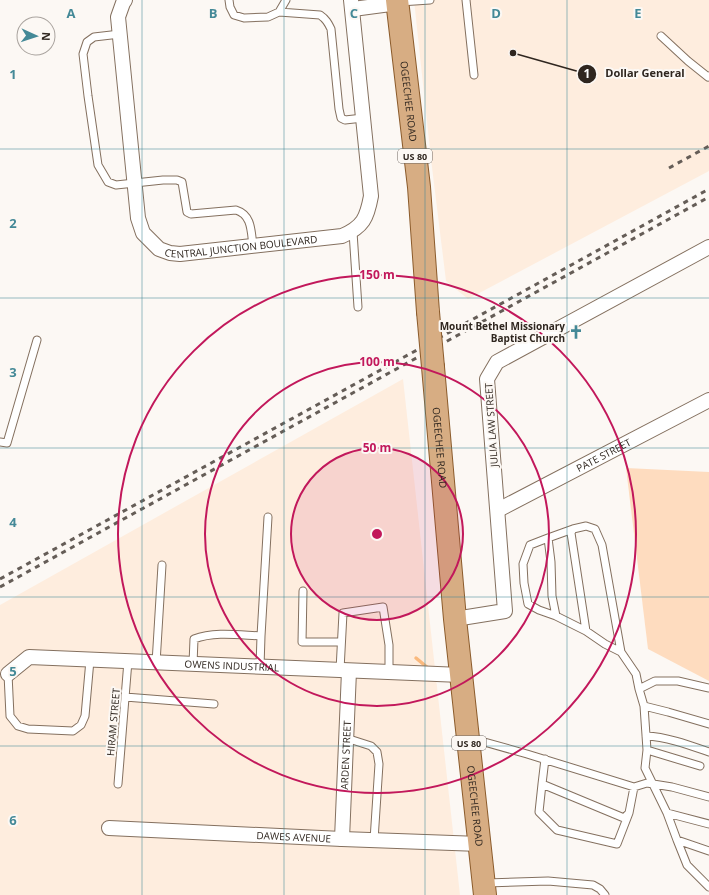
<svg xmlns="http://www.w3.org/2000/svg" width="709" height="895" viewBox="0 0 709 895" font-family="'Open Sans',sans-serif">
<rect width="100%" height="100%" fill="#fcf8f4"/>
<path fill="#feedde" d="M 414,0 L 709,0 L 709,171 L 468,299 L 446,281 L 431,159 Z
M 403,379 L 460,895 L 0,895 L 0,605 Z"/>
<path fill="#fedcbf" d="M 626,468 L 709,472 L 709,681 L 648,649 Z"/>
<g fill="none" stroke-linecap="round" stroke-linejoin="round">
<path stroke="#fab97d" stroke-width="3.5" d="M 416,658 L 428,668"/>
<defs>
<path id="lane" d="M 229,0 L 230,7 L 234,15 L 244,18 L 268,17 L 279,12 L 286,0
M 466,0 L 474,75
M 400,2 L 430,0
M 279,12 L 320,15 C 326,19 328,23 331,29 L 339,109 L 341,118 L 345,120 L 363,118
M 120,34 L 94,37 L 87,42 L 83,54 L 88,96 L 98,165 L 108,182 L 116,185 L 163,180 L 177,180 L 182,182 L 187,212 L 191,214 L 236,210 C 252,215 251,231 253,246
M 661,36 L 688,61 L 708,77 L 709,76
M 353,232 L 358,307
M 0,442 L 7,443 L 37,340
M 573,529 L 548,538 L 551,562 L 552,596 L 556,616 L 586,631
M 548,538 L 530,545 L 523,564 L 524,583 L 528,604 L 539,610 L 556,616
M 303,591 L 302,642 L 341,642
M 261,636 L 268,517
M 621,652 L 605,644 L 586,631 L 571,533 L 573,529 L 586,526 L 595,529 L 602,545 L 621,652 L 636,674 L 639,689
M 156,663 L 162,565
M 193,664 L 194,639 C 215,631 239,635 261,636 L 260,667
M 340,670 L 343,613 L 383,607 L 389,645 L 389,672
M 8,674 L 10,716 L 18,726 L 28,729 L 73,731 L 81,725 L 85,716 L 90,660
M 125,697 L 214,704
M 644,706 L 639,689 L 655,681 L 678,681 L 709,688
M 709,724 L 668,712 L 644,706 L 647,750 L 645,768 L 667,813 L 709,824
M 646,736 C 668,737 689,745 709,752
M 346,738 L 371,746 L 377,752 L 379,764 L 374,840
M 470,738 L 527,754 L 634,787 L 647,783 L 672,787 L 709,797
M 647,750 L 700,766
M 545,759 L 542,784 L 624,818 L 629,813 L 634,787
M 118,784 L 128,661
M 542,784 L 539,812 L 557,830 L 617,844 L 629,813
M 667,813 L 677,840 L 709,851
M 677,840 L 687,865 L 709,887
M 486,883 L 548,881 L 593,885 L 600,889 L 605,895"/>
<g id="street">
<path id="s1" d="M 125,0 L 123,3 L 118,17 L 138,218 L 143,233 L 159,249 L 170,253 L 180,254 L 342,236 C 363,227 367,218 371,196 L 351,0"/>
<path d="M 353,9 L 398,3"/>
<path id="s2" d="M 498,510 L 709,400"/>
<path d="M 455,619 L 505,611 L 487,379 L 497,362 L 709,247"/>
<path id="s3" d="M 8,674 L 29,657 L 461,675"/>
<path id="s4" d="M 109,828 L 342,839 L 480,844"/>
<path id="s5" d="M 342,839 L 349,671"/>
</g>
<g id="primary">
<path id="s6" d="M 397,0 L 419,187 L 428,312"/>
<path id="s7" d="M 433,367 L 455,619 L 485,895"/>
</g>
</defs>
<use href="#lane" stroke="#84705f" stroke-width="9"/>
<use href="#street" stroke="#84705f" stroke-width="16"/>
<use href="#primary" stroke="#8b5b2b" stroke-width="24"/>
<use href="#lane" stroke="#fff" stroke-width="7"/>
<use href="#street" stroke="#fff" stroke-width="14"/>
<use href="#primary" stroke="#d7ad83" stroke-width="22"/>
<path stroke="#655d57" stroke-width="3" stroke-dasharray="5 5" stroke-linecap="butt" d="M 669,168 L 709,146
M 0,579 L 457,328 L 709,189
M 0,587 L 709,197"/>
<defs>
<path id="primary-bridge" d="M 428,312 L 433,367"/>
</defs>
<use href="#primary-bridge" stroke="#8b5b2b" stroke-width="24" stroke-linecap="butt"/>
<use href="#primary-bridge" stroke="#d7ad83" stroke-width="22"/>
</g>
<path fill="none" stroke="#448997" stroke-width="1" stroke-opacity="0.55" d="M 142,0 L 142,895M 284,0 L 284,895M 425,0 L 425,895M 567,0 L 567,895M 0,149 L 709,149M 0,298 L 709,298M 0,448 L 709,448M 0,597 L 709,597M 0,746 L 709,746"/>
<circle cx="377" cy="534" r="86" fill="#c2185b" fill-opacity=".12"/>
<g fill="none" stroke="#c2185b" stroke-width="2">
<circle cx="377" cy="534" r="86"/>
<circle cx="377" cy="534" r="172"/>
<circle cx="377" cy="534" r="259"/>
</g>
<defs>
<symbol id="church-bare" viewBox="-9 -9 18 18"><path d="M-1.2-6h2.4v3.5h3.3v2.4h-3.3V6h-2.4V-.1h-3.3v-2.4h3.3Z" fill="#448997" stroke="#fcf8f4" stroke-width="2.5" paint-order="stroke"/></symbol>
</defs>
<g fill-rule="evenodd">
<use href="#church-bare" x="566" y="322" width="20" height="20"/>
</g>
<g text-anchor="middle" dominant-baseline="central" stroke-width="4" stroke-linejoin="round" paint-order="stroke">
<g fill="#fcf8f4" stroke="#6c655f" stroke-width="1">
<rect x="398" y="149" width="34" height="14" rx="3"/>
<rect x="452" y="736" width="34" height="14" rx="3"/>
</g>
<g font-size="9" font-weight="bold" fill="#2f261f">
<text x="415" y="156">US 80</text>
<text x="469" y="743">US 80</text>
</g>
<g font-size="10" fill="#2f261f" stroke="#fcf8f4">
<text stroke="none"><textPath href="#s6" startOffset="102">OGEECHEE ROAD</textPath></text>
<text stroke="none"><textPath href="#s1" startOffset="342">CENTRAL JUNCTION BOULEVARD</textPath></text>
<text transform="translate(491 425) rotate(-94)">JULIA LAW STREET</text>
<text stroke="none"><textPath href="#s7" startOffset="81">OGEECHEE ROAD</textPath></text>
<text stroke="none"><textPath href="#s2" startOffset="119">PATE STREET</textPath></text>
<text stroke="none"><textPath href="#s3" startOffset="230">OWENS INDUSTRIAL</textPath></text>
<text transform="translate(113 722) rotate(-85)">HIRAM STREET</text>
<text stroke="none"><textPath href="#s5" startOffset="84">ARDEN STREET</textPath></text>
<text stroke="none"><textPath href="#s7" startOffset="441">OGEECHEE ROAD</textPath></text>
<text stroke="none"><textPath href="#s4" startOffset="185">DAWES AVENUE</textPath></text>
</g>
<g font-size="10" font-weight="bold" fill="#2f261f" stroke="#fcf8f4" text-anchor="end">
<text x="565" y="326">Mount Bethel Missionary<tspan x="565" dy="12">Baptist Church</tspan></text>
</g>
</g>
<g font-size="13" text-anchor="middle" font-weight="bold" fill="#448997" stroke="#fcf8f4" stroke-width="4" stroke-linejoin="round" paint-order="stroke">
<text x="71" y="18">A</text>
<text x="213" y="18">B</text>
<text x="354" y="18">C</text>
<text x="496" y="18">D</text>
<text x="638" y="18">E</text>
<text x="13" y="79">1</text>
<text x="13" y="228">2</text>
<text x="13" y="377">3</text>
<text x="13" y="527">4</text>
<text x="13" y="676">5</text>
<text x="13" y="825">6</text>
</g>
<circle cx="377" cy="534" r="6" fill="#c2185b" stroke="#fcf8f4" stroke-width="2"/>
<g font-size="12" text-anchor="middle" font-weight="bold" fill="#c2185b" stroke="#fcf8f4" stroke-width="4" stroke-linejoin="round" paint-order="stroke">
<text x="377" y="279">150 m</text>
<text x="377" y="366">100 m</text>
<text x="377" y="452">50 m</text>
</g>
<path fill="none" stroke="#2f261f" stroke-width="1.5" d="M513 53L587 74"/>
<g fill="#2f261f" stroke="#fcf8f4" stroke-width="1.5">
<circle cx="513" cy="53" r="4"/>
<circle cx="587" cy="74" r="10"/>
</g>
<g font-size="12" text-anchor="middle" font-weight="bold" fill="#fff">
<text x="587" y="78">1</text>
</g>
<g font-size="11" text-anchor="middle" font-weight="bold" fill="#2f261f" stroke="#fcf8f4" stroke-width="4" stroke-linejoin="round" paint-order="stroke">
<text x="645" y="77">Dollar General</text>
</g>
<g transform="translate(36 36) rotate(93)"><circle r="19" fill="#fcf8f4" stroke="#aaa49f"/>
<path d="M0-3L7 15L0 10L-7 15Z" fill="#448997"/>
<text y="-6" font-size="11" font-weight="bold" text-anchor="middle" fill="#2f261f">N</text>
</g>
</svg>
